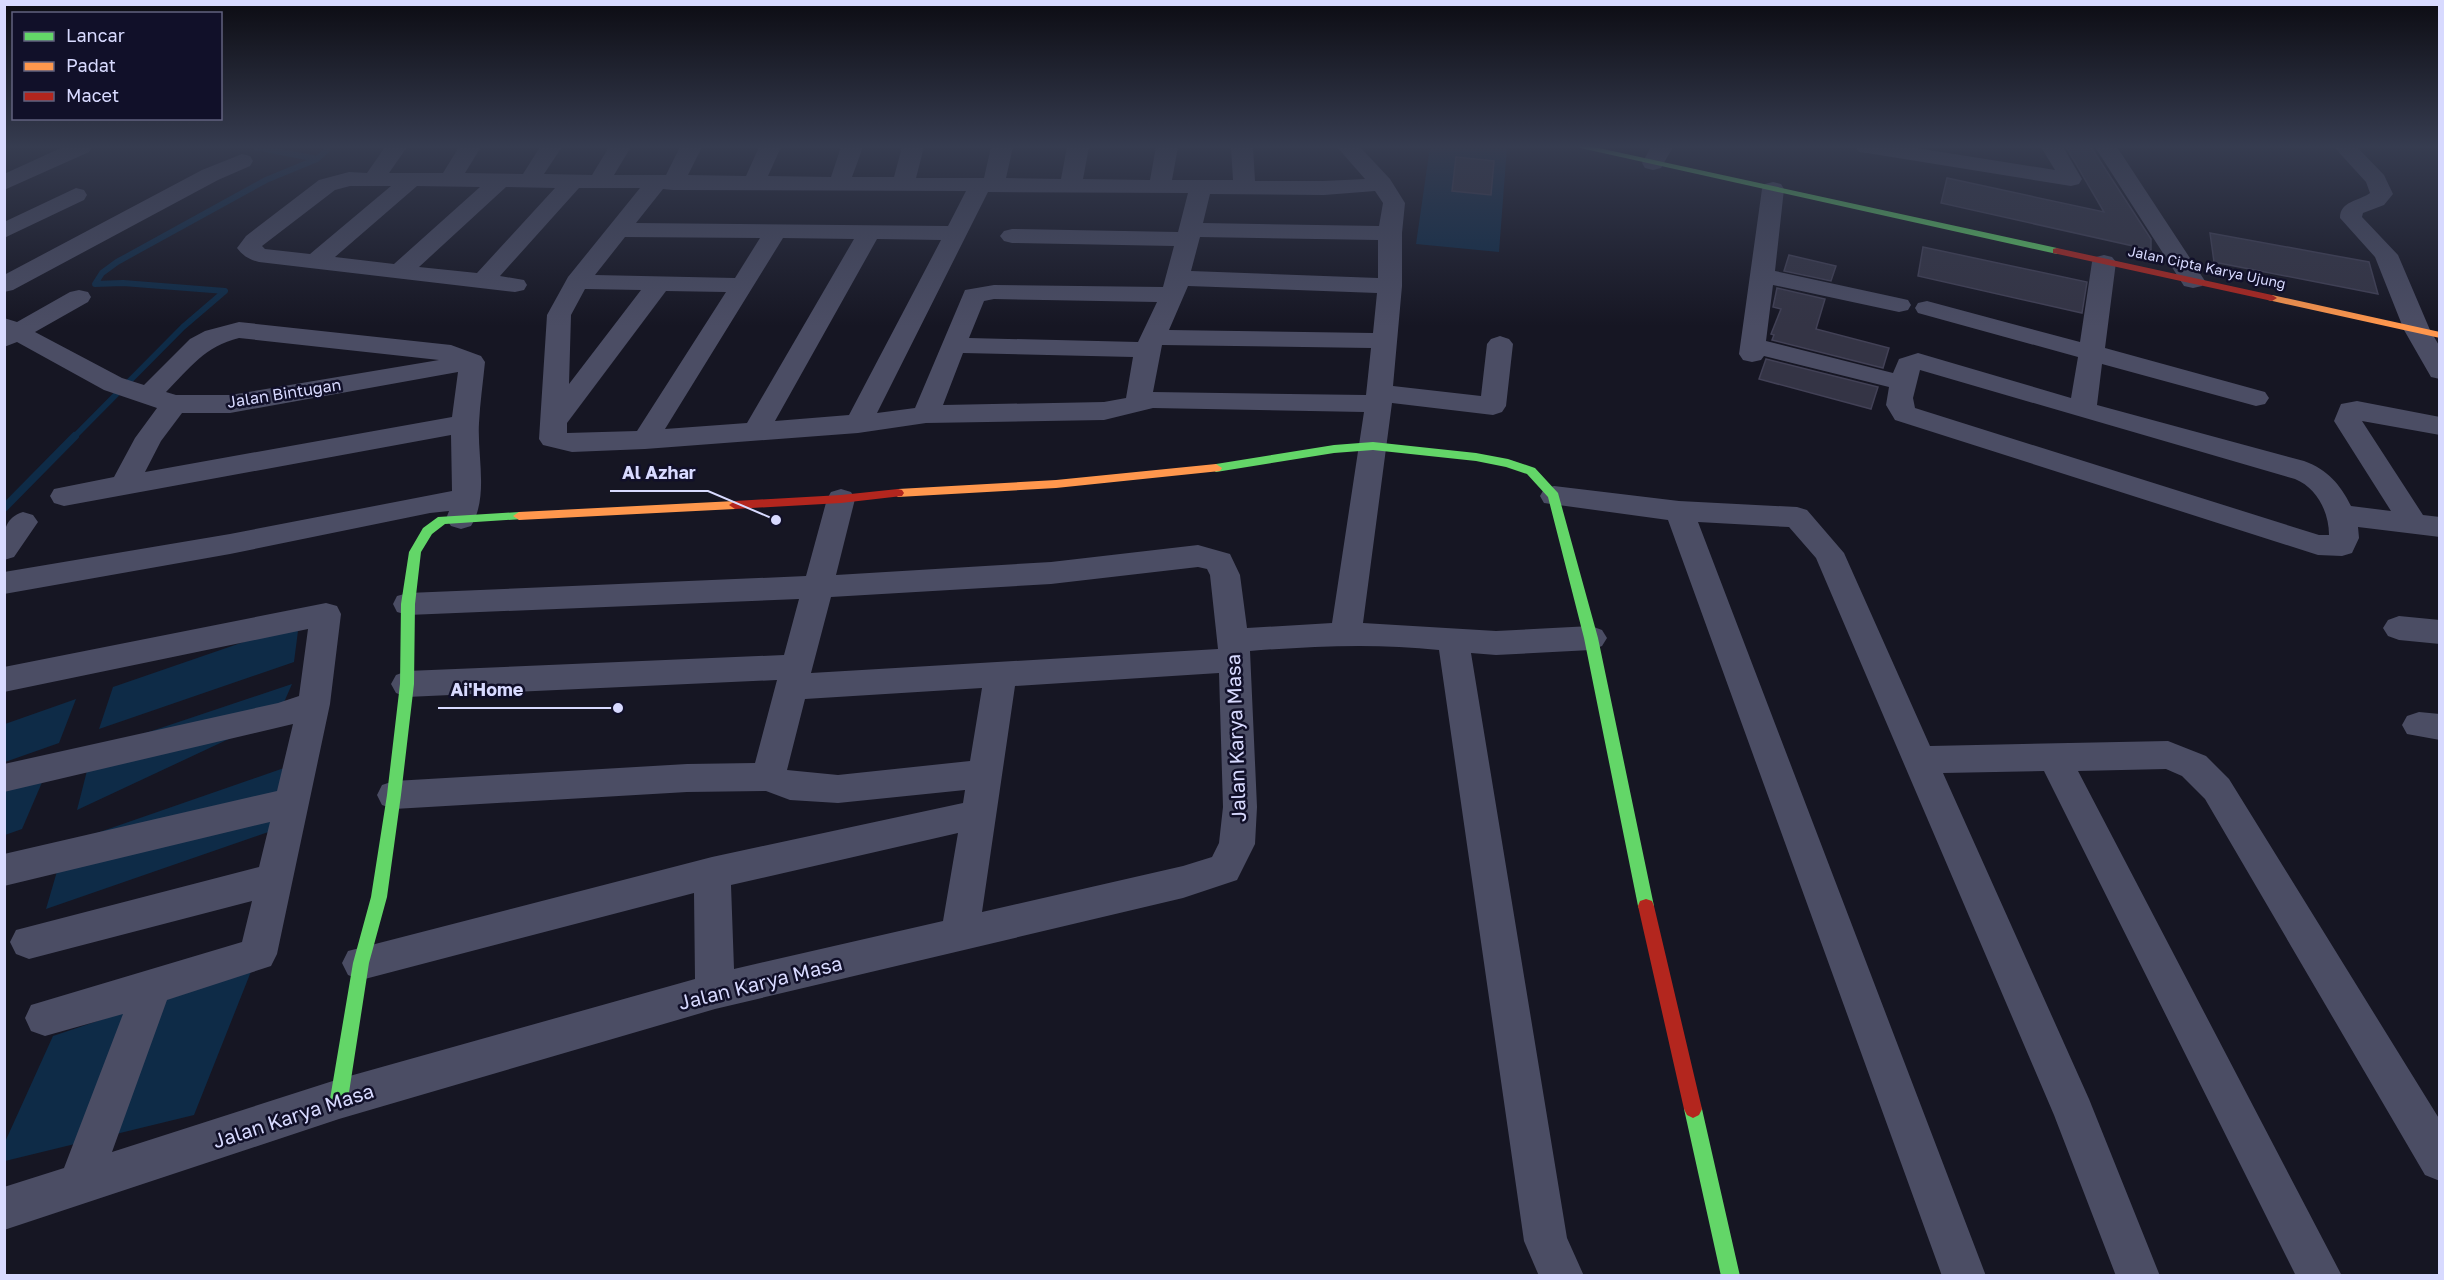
<svg xmlns="http://www.w3.org/2000/svg" width="2444" height="1280" viewBox="0 0 2444 1280" font-family="'Golos Text',sans-serif">
<rect width="100%" height="100%" fill="#161623"/>
<path fill="#0e2b47" d="M 1430,147 L 1507,147 L 1499,252 L 1416,244 Z
M 299,623 L 294,662 L 99,729 L 113,687 Z
M 292,684 L 278,716 L 77,810 L 92,751 Z
M 76,699 L 59,743 L 5,762 L 5,724 Z
M 49,766 L 22,829 L 5,835 L 4,781 Z
M 284,768 L 277,829 L 46,909 L 65,844 Z
M 252,969 L 194,1115 L 5,1161 L 5,1142 L 53,1036 Z"/>
<g fill="none" stroke-linecap="round" stroke-linejoin="round">
<path stroke="#0e2b47" stroke-width="6" d="M 317,159 L 330,147
M 73,438 L 183,327 L 225,291 L 123,283 L 95,284 L 102,273 L 117,262 L 266,180 L 317,159 L 255,147"/>
<path stroke="#0e2b47" stroke-width="8" d="M 4,508 L 75,436"/>
</g>
<path fill="#343445" stroke="#424156" stroke-width="1.5" d="M 2066,147 L 2091,147 L 2151,239 L 2151,250 L 1941,203 L 1947,178 L 2104,212 Z
M 1456,157 L 1494,161 L 1491,195 L 1452,191 Z
M 2210,233 L 2369,262 L 2378,294 L 2214,262 Z
M 1923,247 L 2087,282 L 2082,313 L 1918,276 Z
M 1789,255 L 1836,266 L 1831,281 L 1784,271 Z
M 1777,288 L 1825,299 L 1816,329 L 1889,348 L 1883,368 L 1772,340 L 1774,335 L 1771,334 L 1781,309 L 1773,307 Z
M 1766,359 L 1878,387 L 1871,409 L 1759,379 Z"/>
<g fill="none" stroke-linecap="round" stroke-linejoin="round">
<path fill="#4b4d64" fill-rule="evenodd" d="M 63,147 L 92,147 L 89,152 L 4,190 L 4,174 Z
M 385,147 L 407,147 L 389,173 L 443,173 L 459,147 L 481,147 L 465,173 L 523,174 L 540,147 L 562,147 L 544,174 L 592,175 L 609,147 L 631,147 L 614,175 L 666,175 L 680,147 L 702,147 L 688,175 L 746,176 L 759,147 L 781,147 L 768,176 L 831,177 L 841,147 L 863,147 L 852,177 L 894,177 L 902,147 L 924,147 L 916,178 L 984,178 L 991,147 L 1013,147 L 1006,178 L 1061,179 L 1067,147 L 1089,147 L 1083,179 L 1150,180 L 1156,147 L 1178,147 L 1172,180 L 1233,180 L 1231,147 L 1253,147 L 1255,181 L 1324,181 L 1365,179 L 1337,147 L 1360,147 L 1390,179 L 1405,203 L 1402,233 L 1402,286 L 1393,386 L 1481,396 L 1487,344 L 1491,339 L 1500,336 L 1509,339 L 1513,344 L 1506,406 L 1502,412 L 1493,415 L 1392,403 L 1363,623 L 1496,631 L 1591,626 L 1602,630 L 1607,638 L 1602,646 L 1591,650 L 1496,655 L 1471,653 L 1567,1238 L 1584,1276 L 1539,1276 L 1524,1241 L 1439,650 C 1376,643 1313,646 1250,651 L 1257,807 L 1255,844 L 1237,880 L 1183,898 L 715,1009 L 339,1119 L 4,1230 L 4,1187 L 64,1168 L 123,1014 L 45,1036 L 31,1031 L 25,1018 L 31,1005 L 242,942 L 252,901 L 29,959 L 16,954 L 10,942 L 16,930 L 259,867 L 270,822 L 4,886 L 4,854 L 277,791 L 293,724 L 4,792 L 4,764 L 278,703 L 299,696 L 308,629 L 4,692 L 4,667 L 326,603 L 337,606 L 341,614 L 330,704 L 277,954 L 271,966 L 167,1000 L 112,1152 L 339,1079 L 695,979 L 694,893 L 361,980 L 348,975 L 342,963 L 348,951 L 712,857 L 963,803 L 965,790 L 838,803 L 790,800 L 766,791 L 687,792 L 394,809 L 382,805 L 377,795 L 382,785 L 394,781 L 687,764 L 755,763 L 777,680 L 407,697 L 396,693 L 391,684 L 396,675 L 407,671 L 784,655 L 799,599 L 408,615 L 397,612 L 393,604 L 397,596 L 408,593 L 806,576 L 827,499 L 831,492 L 841,489 L 851,492 L 855,499 L 836,575 L 1051,562 L 1198,545 L 1230,554 L 1240,575 L 1247,628 L 1332,623 L 1364,412 L 1153,408 L 1104,420 L 926,423 L 858,433 L 645,449 L 572,452 L 543,445 L 539,439 L 547,315 L 568,277 L 640,188 L 579,188 L 500,276 L 524,280 L 527,285 L 524,290 L 515,292 L 259,262 C 250,260 243,256 237,248 L 246,236 L 319,180 L 349,172 L 367,173 ZM 350,186 L 391,186 L 310,254 L 265,249 L 262,246 L 335,190 ZM 417,186 L 480,187 L 394,264 L 335,257 ZM 506,187 L 555,188 L 477,273 L 419,267 ZM 663,189 L 673,190 L 966,191 L 948,226 L 636,223 ZM 1375,191 L 1383,203 L 1379,226 L 1203,223 L 1210,194 L 1324,195 ZM 988,192 L 1188,193 L 1178,232 L 1012,229 L 1004,231 L 1000,236 L 1004,241 L 1012,243 L 1174,246 L 1163,287 L 994,285 L 965,290 L 915,408 L 877,413 ZM 625,237 L 760,238 L 735,278 L 595,275 ZM 1200,237 L 1378,240 L 1378,278 L 1191,271 ZM 783,238 L 854,239 L 747,423 L 665,429 ZM 877,239 L 941,240 L 849,415 L 775,421 ZM 1188,286 L 1377,293 L 1373,333 L 1169,330 ZM 585,289 L 641,290 L 569,384 L 571,315 ZM 666,291 L 726,292 L 637,431 L 567,433 L 567,423 ZM 994,299 L 1157,302 L 1138,342 L 969,338 L 984,301 ZM 1162,345 L 1371,348 L 1366,395 L 1153,392 ZM 963,353 L 1133,357 L 1126,398 L 1104,402 L 943,405 ZM 1198,567 L 1207,569 L 1210,575 L 1218,649 L 811,673 L 831,597 L 1051,584 ZM 1219,673 L 1223,807 L 1219,843 L 1212,857 L 1183,866 L 982,912 L 1015,686 ZM 982,688 L 970,761 L 838,775 L 787,770 L 805,699 ZM 958,833 L 943,921 L 734,969 L 731,885 Z
M 1651,147 L 1673,147 L 1661,168 L 1653,170 L 1645,168 L 1642,163 Z
M 1856,147 L 1910,147 L 2055,170 L 2041,147 L 2063,147 L 2082,179 L 2079,184 L 2071,186 L 1867,153 L 1859,152 Z
M 2095,147 L 2117,147 L 2205,281 L 2202,286 L 2193,288 L 2184,286 Z
M 2334,147 L 2357,147 L 2384,175 L 2393,194 L 2384,205 L 2363,213 L 2362,217 L 2398,255 L 2430,330 L 2440,347 L 2440,379 L 2431,377 L 2404,330 L 2375,257 L 2340,218 C 2340,201 2359,201 2370,193 L 2366,182 Z
M 242,154 L 250,156 L 253,161 L 250,166 L 218,180 L 13,290 L 4,292 L 4,275 L 202,170 Z
M 1773,182 L 1781,184 L 1784,189 L 1775,271 L 1899,298 L 1908,300 L 1911,305 L 1908,310 L 1899,312 L 1773,285 L 1766,341 L 1893,373 L 1899,359 L 1918,353 L 2071,398 L 2078,357 L 1918,313 L 1915,308 L 1918,303 L 1927,301 L 2080,342 L 2092,262 L 2096,257 L 2104,255 L 2112,257 L 2116,262 L 2105,348 L 2265,392 L 2269,398 L 2265,404 L 2256,406 L 2102,364 L 2097,405 L 2304,461 C 2328,470 2340,484 2351,506 L 2391,511 L 2334,421 L 2341,404 L 2357,401 L 2440,417 L 2440,435 L 2362,421 L 2423,515 L 2440,517 L 2440,537 L 2358,527 L 2359,538 L 2352,553 L 2342,556 L 2318,555 L 1895,420 L 1886,405 L 1889,387 L 1764,356 L 1761,360 L 1752,362 L 1743,360 L 1739,354 L 1762,189 L 1765,184 ZM 1920,370 L 2295,479 C 2317,488 2329,512 2329,535 L 2319,535 L 1915,408 L 1913,398 Z
M 76,188 L 84,190 L 87,195 L 84,200 L 4,238 L 4,222 Z
M 79,290 L 88,292 L 91,297 L 88,302 L 35,332 L 122,378 L 144,385 L 190,339 L 205,331 L 239,322 L 451,345 L 481,356 L 485,362 C 483,382 480,403 479,423 C 477,456 489,497 471,526 L 461,529 L 451,526 L 446,519 L 449,511 L 430,513 L 230,554 L 4,594 L 4,572 L 230,534 L 452,491 L 451,435 L 64,506 L 54,503 L 50,496 L 54,489 L 114,477 L 135,438 L 157,408 L 104,390 L 17,342 L 4,347 L 4,318 L 17,322 L 70,292 ZM 239,338 L 439,360 L 230,395 L 176,395 L 166,392 C 190,368 205,346 239,338 ZM 458,372 L 452,417 L 145,472 L 161,441 L 182,413 L 230,413 Z
M 1554,486 L 1679,501 L 1797,507 L 1807,510 L 1844,553 L 1930,746 L 2168,741 L 2206,756 L 2229,779 L 2440,1120 L 2440,1181 L 2425,1175 L 2205,799 L 2182,776 L 2166,769 L 2078,771 L 2342,1276 L 2296,1276 L 2044,771 L 1943,773 L 2089,1099 L 2160,1276 L 2116,1276 L 2054,1115 L 1816,558 L 1789,527 L 1698,522 L 1986,1276 L 1942,1276 L 1668,520 L 1544,503 L 1540,496 L 1544,489 Z
M 23,512 L 33,515 L 38,522 L 14,557 L 4,560 C 4,540 0,519 23,512 Z
M 2399,616 L 2440,620 L 2440,644 L 2399,640 L 2388,636 L 2383,628 L 2388,620 Z
M 2419,712 L 2440,714 L 2440,740 L 2407,734 L 2402,725 L 2407,716 Z"/>
<path fill="#63d668" fill-rule="evenodd" d="M 1576,147 L 1594,147 L 2057,248 L 2062,251 L 2057,254 Z
M 1373,442 L 1476,453 L 1508,459 L 1535,468 L 1558,493 L 1598,638 L 1654,906 L 1652,911 L 1646,913 L 1640,911 L 1638,906 L 1584,638 L 1548,497 L 1527,474 L 1506,467 L 1476,461 L 1373,450 L 1334,453 L 1216,472 L 1210,468 L 1216,464 L 1334,445 Z
M 519,512 L 523,513 L 525,516 L 523,519 L 445,524 L 432,534 L 421,552 L 415,604 L 414,684 L 401,795 L 387,897 L 369,963 L 348,1099 L 345,1105 L 339,1108 L 333,1105 L 330,1099 L 353,963 L 371,897 L 387,795 L 400,684 L 401,604 L 409,552 L 423,528 L 438,517 Z
M 1693,1100 L 1699,1103 L 1702,1109 L 1740,1276 L 1721,1276 L 1684,1109 L 1687,1103 Z"/>
<path fill="#ff974d" fill-rule="evenodd" d="M 2272,295 L 2440,332 L 2440,338 L 2268,300 L 2267,298 Z
M 1216,464 L 1222,468 L 1220,471 L 1056,488 L 898,497 L 892,493 L 898,489 L 1056,480 Z
M 735,501 L 741,505 L 735,509 L 519,520 L 513,516 L 519,512 Z"/>
<path fill="#b3261e" fill-rule="evenodd" d="M 2057,248 L 2272,295 L 2277,298 L 2272,301 L 2053,253 L 2053,249 Z
M 898,489 L 902,490 L 904,493 L 902,496 L 841,503 L 735,509 L 729,505 L 735,501 L 841,495 Z
M 1646,899 L 1652,901 L 1654,906 L 1702,1109 L 1699,1115 L 1693,1118 L 1687,1115 L 1684,1109 L 1638,906 L 1640,901 Z"/>
</g>
<linearGradient id="sky" x2="0" y2="1"><stop stop-color="#0c0c13"/><stop offset="0.45" stop-color="#363c50"/><stop offset="1" stop-color="#363c50" stop-opacity="0"/></linearGradient>
<rect width="2444" height="326" fill="url(#sky)"/>
<g text-anchor="middle" dominant-baseline="central" stroke-width="5" stroke-linejoin="round" paint-order="stroke">
<g font-size="14" fill="#d8daff" stroke="#111029">
<text transform="translate(2207 267) rotate(12)">Jalan Cipta Karya Ujung</text>
</g>
<g font-size="16" fill="#d8daff" stroke="#111029">
<text transform="translate(284 393) rotate(-9)">Jalan Bintugan</text>
</g>
<g font-size="20" fill="#d8daff" stroke="#111029">
<text transform="translate(1235 738) rotate(-92)">Jalan Karya Masa</text>
<text transform="translate(760 982) rotate(-14)">Jalan Karya Masa</text>
<text transform="translate(293 1115) rotate(-18)">Jalan Karya Masa</text>
</g>
</g>
<path fill="none" stroke="#d8daff" stroke-width="2" d="M776 520L708 491H610M618 708L535 708H438"/>
<g fill="#d8daff" stroke="#111029" stroke-width="2">
<circle cx="776" cy="520" r="6"/>
<circle cx="618" cy="708" r="6"/>
</g>
<g font-size="18" text-anchor="middle" font-weight="bold" fill="#d8daff" stroke="#111029" stroke-width="5" stroke-linejoin="round" paint-order="stroke">
<text x="659" y="479">Al Azhar</text>
<text x="487" y="696">Ai'Home</text>
</g>
<rect width="2444" height="1280" fill="none" stroke="#d8daff" stroke-width="12"/>
<rect x="12" y="12" width="210" height="108" fill="#111029" stroke="#61617f" stroke-width="1.5"/>
<rect x="24" y="32" width="30" height="9" fill="#63d668" stroke="#61617f" stroke-width="1.5"/>
<text x="66" y="42" font-size="18" fill="#d8daff">Lancar</text>
<rect x="24" y="62" width="30" height="9" fill="#ff974d" stroke="#61617f" stroke-width="1.5"/>
<text x="66" y="72" font-size="18" fill="#d8daff">Padat</text>
<rect x="24" y="92" width="30" height="9" fill="#b3261e" stroke="#61617f" stroke-width="1.5"/>
<text x="66" y="102" font-size="18" fill="#d8daff">Macet</text>
</svg>
